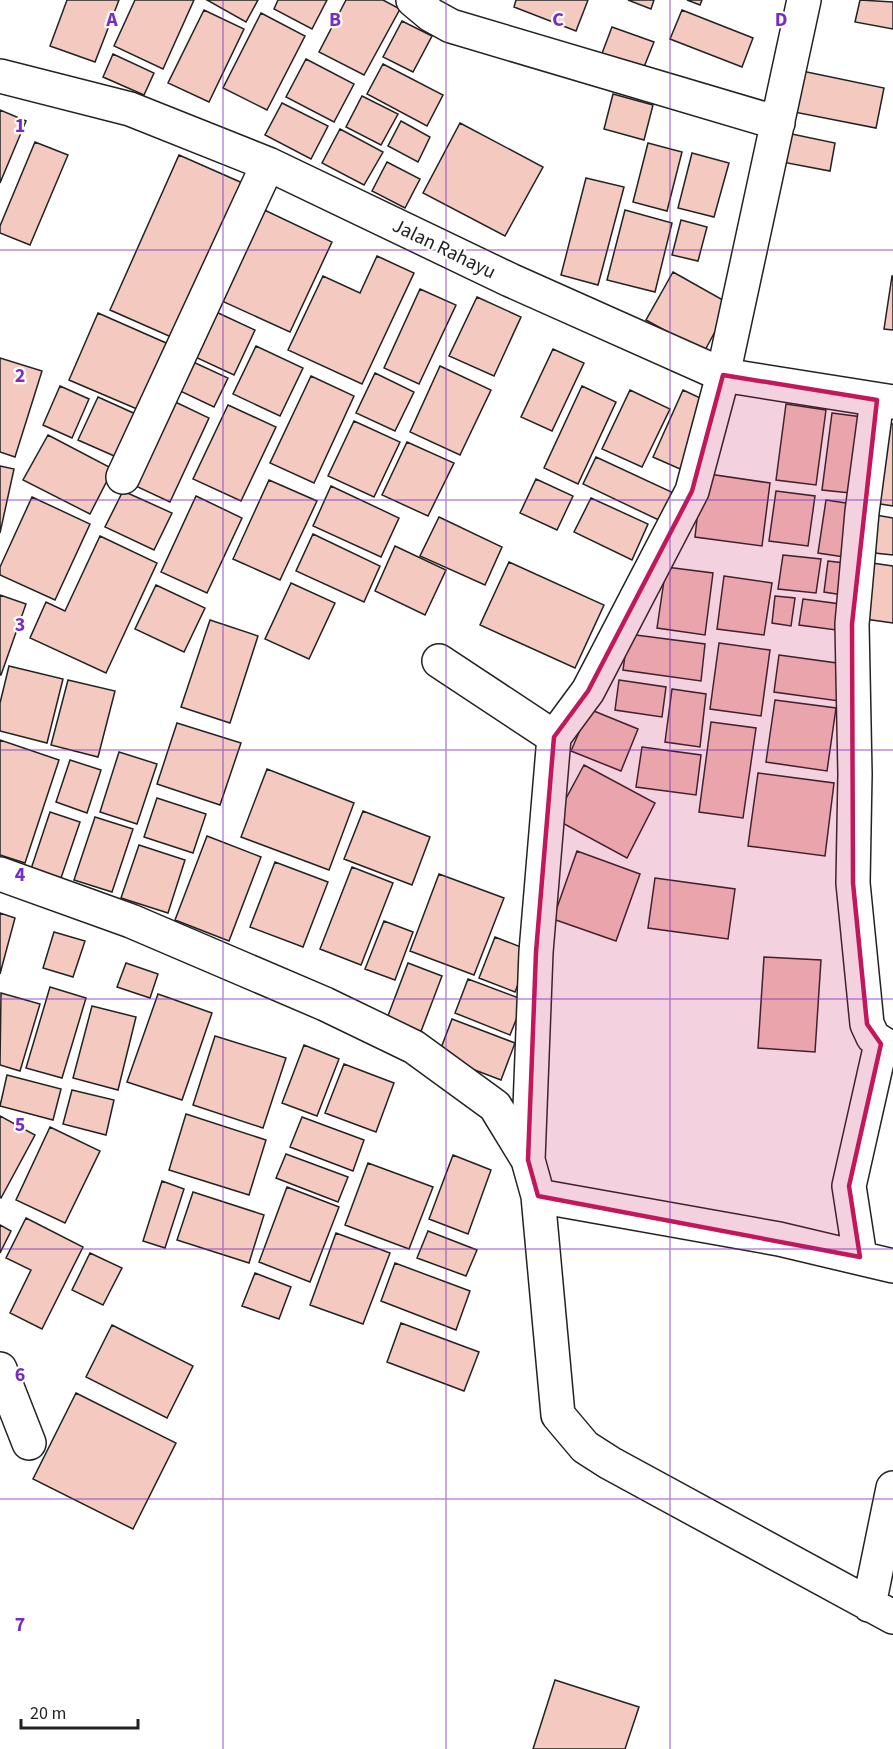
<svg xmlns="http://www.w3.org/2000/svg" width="893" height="1749" viewBox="0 0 893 1749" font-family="'Source Sans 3',sans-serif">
<rect width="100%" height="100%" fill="#fff"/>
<path fill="#f3c9c0" stroke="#222" stroke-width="1.5" d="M 67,0 L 119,0 L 95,62 L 50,46 Z
M 135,0 L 194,0 L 163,69 L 114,46 Z
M 207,0 L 258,0 L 246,22 Z
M 278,0 L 327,0 L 312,29 L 274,9 Z
M 346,0 L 383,0 L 400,9 L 364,75 L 319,52 Z
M 516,0 L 588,0 L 576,31 L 514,7 Z
M 628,0 L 654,0 L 651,9 Z
M 687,0 L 702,0 L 700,5 Z
M 860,0 L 893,2 L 893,29 L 855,22 Z
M 204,10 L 244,29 L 209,102 L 168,83 Z
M 682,10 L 753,38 L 742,67 L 670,39 Z
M 261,13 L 305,36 L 267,110 L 223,88 Z
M 402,21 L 432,36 L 413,72 L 383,57 Z
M 612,27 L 654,42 L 642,72 L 601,56 Z
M 113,54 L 154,73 L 144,95 L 103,77 Z
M 306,59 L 354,84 L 334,122 L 286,97 Z
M 383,64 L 443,95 L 427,126 L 367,94 Z
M 802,71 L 884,88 L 876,128 L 794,112 Z
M 613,94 L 653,105 L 644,140 L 604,129 Z
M 362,96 L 398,114 L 381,145 L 346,127 Z
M 282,103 L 328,126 L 311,159 L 265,135 Z
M 0,110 L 26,121 L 0,183 Z
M 401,121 L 430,137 L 418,162 L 388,146 Z
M 460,123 L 543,167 L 505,236 L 423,193 Z
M 340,129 L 383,152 L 364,185 L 322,163 Z
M 787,133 L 835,143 L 830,171 L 782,162 Z
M 35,142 L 68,155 L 30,245 L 0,233 L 0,226 Z
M 648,143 L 682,152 L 667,211 L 633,202 Z
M 692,153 L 729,163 L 714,217 L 678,208 Z
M 179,155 L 247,185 L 178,340 L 110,310 Z
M 387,162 L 420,179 L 405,208 L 372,191 Z
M 586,178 L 624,187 L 598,285 L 561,275 Z
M 256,206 L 332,242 L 290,332 L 213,297 Z
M 625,210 L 672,223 L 655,292 L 607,280 Z
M 681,220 L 707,227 L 698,261 L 672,255 Z
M 377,256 L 414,273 L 362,384 L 288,350 L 323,276 L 360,293 Z
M 673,272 L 730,304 L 704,352 L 646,320 Z
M 892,276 L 893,276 L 893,330 L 884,329 Z
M 420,289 L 456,305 L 419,384 L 384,368 Z
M 477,297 L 521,317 L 494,376 L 449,356 Z
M 214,311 L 255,330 L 234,375 L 193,356 Z
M 98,313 L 173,346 L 144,412 L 69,380 Z
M 256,346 L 303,368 L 280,416 L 233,394 Z
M 553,349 L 584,363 L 552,431 L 521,417 Z
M 0,358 L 42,371 L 15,457 L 0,452 Z
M 191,361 L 228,378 L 214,407 L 178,390 Z
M 440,366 L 491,390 L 460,455 L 410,432 Z
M 375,373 L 414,392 L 395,431 L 356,413 Z
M 311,376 L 354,396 L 314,483 L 270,463 Z
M 60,386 L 89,399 L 72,438 L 43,425 Z
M 582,386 L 616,402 L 578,484 L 544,468 Z
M 630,390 L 670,409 L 642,467 L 602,449 Z
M 683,390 L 711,403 L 680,469 L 653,457 Z
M 98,397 L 140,416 L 121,459 L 78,440 Z
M 167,398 L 209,418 L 170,502 L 127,482 Z
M 786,404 L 826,410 L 816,485 L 776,480 Z
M 228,405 L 276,427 L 241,501 L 193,479 Z
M 832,413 L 870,418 L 860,494 L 822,490 Z
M 354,421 L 400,442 L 374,497 L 328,476 Z
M 878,422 L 893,424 L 893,506 L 868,502 Z
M 48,435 L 113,469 L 90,514 L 23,480 Z
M 407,442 L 454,463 L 428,516 L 382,495 Z
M 596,457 L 678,495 L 665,523 L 583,484 Z
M 0,466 L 14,469 L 0,533 Z
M 702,473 L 770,483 L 762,546 L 695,537 Z
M 536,479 L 573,496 L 557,530 L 520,513 Z
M 269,480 L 317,501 L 280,580 L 233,559 Z
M 331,486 L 399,518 L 381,557 L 313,526 Z
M 123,491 L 172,513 L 154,550 L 105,527 Z
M 776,491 L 815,496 L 808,546 L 769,541 Z
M 196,496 L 242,518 L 207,593 L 161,572 Z
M 32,497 L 90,524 L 55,600 L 0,575 L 0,567 Z
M 591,498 L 648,524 L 632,560 L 574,532 Z
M 826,500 L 859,505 L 851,558 L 818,553 Z
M 870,514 L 893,518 L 893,555 L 865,552 Z
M 439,517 L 502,547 L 485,585 L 420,556 Z
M 313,534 L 380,566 L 364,602 L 296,571 Z
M 100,536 L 157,563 L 106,673 L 30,638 L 46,602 L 65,611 Z
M 395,546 L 446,570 L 425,615 L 375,591 Z
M 783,555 L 821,559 L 816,593 L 778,589 Z
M 828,561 L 853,564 L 849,596 L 824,592 Z
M 509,562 L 604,605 L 575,668 L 480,625 Z
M 865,562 L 893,566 L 893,623 L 858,618 Z
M 666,567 L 713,573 L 705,635 L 657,628 Z
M 724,576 L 772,583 L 764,635 L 717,629 Z
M 291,583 L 335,603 L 309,659 L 265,639 Z
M 156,585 L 205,608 L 184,652 L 135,629 Z
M 0,595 L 26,604 L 1,675 L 0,675 Z
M 775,596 L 795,598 L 791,626 L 772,623 Z
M 803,599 L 848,605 L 844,631 L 799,625 Z
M 210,620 L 258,636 L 230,723 L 181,707 Z
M 628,634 L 705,644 L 701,681 L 623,670 Z
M 719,643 L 770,650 L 761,716 L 710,709 Z
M 779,655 L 844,664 L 839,701 L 774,692 Z
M 9,666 L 63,679 L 47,743 L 0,731 L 0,703 Z
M 68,680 L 115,691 L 98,757 L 51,745 Z
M 619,680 L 666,687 L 662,717 L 615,710 Z
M 672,689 L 706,694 L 700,747 L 665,742 Z
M 775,700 L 836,708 L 827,771 L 766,762 Z
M 589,709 L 638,729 L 621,771 L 571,751 Z
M 711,722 L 756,728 L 743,818 L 699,812 Z
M 177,723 L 241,743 L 220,805 L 157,784 Z
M 0,740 L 59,760 L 25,863 L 0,855 Z
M 642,747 L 701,755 L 696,795 L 636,787 Z
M 119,752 L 157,764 L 137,824 L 100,812 Z
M 70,760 L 101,770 L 87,813 L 56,802 Z
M 584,765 L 655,803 L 627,858 L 555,819 Z
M 267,769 L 354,803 L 329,870 L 241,837 Z
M 758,773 L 834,783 L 825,856 L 748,846 Z
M 157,798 L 206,814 L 193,853 L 144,837 Z
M 363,811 L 430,837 L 412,885 L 344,859 Z
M 50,812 L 80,822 L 61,878 L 31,869 Z
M 95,817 L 133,829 L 112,892 L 74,880 Z
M 207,836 L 261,857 L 229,941 L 175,920 Z
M 139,845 L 185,860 L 168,913 L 121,898 Z
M 577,851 L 640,874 L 616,941 L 553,919 Z
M 275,862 L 328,882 L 303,947 L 250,927 Z
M 352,867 L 393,883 L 361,965 L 320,949 Z
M 439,874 L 504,898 L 474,975 L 410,951 Z
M 655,878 L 735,889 L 728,939 L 648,928 Z
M 0,913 L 15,918 L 0,974 Z
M 384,921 L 413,932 L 395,980 L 365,969 Z
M 54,932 L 85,941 L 73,977 L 43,968 Z
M 495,937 L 531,951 L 515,992 L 479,978 Z
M 764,957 L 821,960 L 815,1052 L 758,1048 Z
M 126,963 L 158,974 L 150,998 L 117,987 Z
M 408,963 L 442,976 L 420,1034 L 386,1021 Z
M 468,979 L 524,1000 L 510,1035 L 455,1013 Z
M 50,987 L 86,998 L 62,1078 L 26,1068 Z
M 1,993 L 40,1004 L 20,1071 L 0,1065 Z
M 158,994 L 212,1013 L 182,1100 L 127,1082 Z
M 92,1006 L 136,1017 L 118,1090 L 73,1078 Z
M 452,1019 L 515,1043 L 501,1080 L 438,1056 Z
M 215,1036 L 286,1058 L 263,1128 L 193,1105 Z
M 304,1045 L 339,1059 L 317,1116 L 282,1103 Z
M 344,1064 L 394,1083 L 376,1132 L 325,1113 Z
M 7,1075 L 61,1089 L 53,1120 L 0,1106 Z
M 72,1090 L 114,1100 L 106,1135 L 63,1124 Z
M 186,1114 L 266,1140 L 249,1195 L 169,1170 Z
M 0,1116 L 35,1135 L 1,1198 L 0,1197 Z
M 302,1117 L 364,1140 L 353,1171 L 290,1147 Z
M 50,1127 L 100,1151 L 65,1223 L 16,1200 Z
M 286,1154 L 348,1177 L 338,1202 L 276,1178 Z
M 453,1155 L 491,1170 L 468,1234 L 429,1219 Z
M 368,1163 L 433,1187 L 409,1249 L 345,1225 Z
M 162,1181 L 184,1189 L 165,1248 L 143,1241 Z
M 287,1187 L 339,1207 L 310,1282 L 259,1262 Z
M 193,1192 L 264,1215 L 249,1263 L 177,1240 Z
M 26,1218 L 83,1247 L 42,1329 L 10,1313 L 31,1270 L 6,1258 Z
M 0,1225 L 11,1231 L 0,1253 Z
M 428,1231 L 477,1250 L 466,1276 L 417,1258 Z
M 336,1233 L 390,1253 L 363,1324 L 310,1305 Z
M 90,1253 L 122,1268 L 103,1305 L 72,1290 Z
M 395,1263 L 470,1291 L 456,1330 L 381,1301 Z
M 255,1273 L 291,1287 L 279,1319 L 242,1306 Z
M 401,1323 L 479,1352 L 464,1391 L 387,1362 Z
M 112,1325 L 193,1366 L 167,1418 L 86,1377 Z
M 76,1393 L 176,1443 L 133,1529 L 33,1479 Z
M 555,1680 L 639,1707 L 625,1749 L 533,1749 Z"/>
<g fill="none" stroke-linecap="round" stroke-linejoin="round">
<defs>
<path id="street" d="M 413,0 L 431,15 L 451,26 L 778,123
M 0,76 L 130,109 L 268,164 L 510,280 L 723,375 L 893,402
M 877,400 L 862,512 L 852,624 L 855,774 L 853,883 L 867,1024 L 873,1037 L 893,1050
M 123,477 L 268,164
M 439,661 L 554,737
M 0,874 L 131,921 L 325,1004 L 414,1047 L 495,1106 L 528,1160 L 538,1196 L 558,1415 L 585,1447 L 610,1463 L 893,1617
M 528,1160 L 536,952 L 554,737 L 588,691 L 692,491 L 723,375 L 804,0
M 538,1196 L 779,1239 L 893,1266
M 860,1257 L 849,1186 L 881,1044
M 0,1369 L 29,1443
M 869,1605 L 893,1488"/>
</defs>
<use href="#street" stroke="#222" stroke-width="36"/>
<use href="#street" stroke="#fff" stroke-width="33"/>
</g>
<path fill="#c2185b" fill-opacity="0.2" stroke="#c2185b" stroke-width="4.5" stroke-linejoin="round" d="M 723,375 L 877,400 L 852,624 L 853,883 L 867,1024 L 881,1044 L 849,1186 L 860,1257 L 538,1196 L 528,1160 L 536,952 L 554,737 L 588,691 L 692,491 Z"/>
<path fill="none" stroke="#7b2cbf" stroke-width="1.5" stroke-opacity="0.55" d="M 223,0 L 223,1749M 446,0 L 446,1749M 670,0 L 670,1749M 0,250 L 893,250M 0,500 L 893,500M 0,750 L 893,750M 0,999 L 893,999M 0,1249 L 893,1249M 0,1499 L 893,1499"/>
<g text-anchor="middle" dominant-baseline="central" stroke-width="4.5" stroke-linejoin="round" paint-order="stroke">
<g font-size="20" fill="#222" stroke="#fff">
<text transform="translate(444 249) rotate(26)">Jalan Rahayu</text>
</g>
</g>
<g font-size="20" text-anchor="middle" font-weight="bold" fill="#7b2cbf" stroke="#fff" stroke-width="4.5" stroke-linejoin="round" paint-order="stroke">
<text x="112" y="26">A</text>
<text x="335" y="26">B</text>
<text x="558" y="26">C</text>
<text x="781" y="26">D</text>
<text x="20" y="132">1</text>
<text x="20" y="382">2</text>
<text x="20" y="631">3</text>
<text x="20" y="881">4</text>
<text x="20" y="1131">5</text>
<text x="20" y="1381">6</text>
<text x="20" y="1631">7</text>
</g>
<path d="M21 1719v9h117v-9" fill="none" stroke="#222222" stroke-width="3"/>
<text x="30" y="1719" font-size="18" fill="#222222" stroke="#ffffff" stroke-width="4.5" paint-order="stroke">20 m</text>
</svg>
